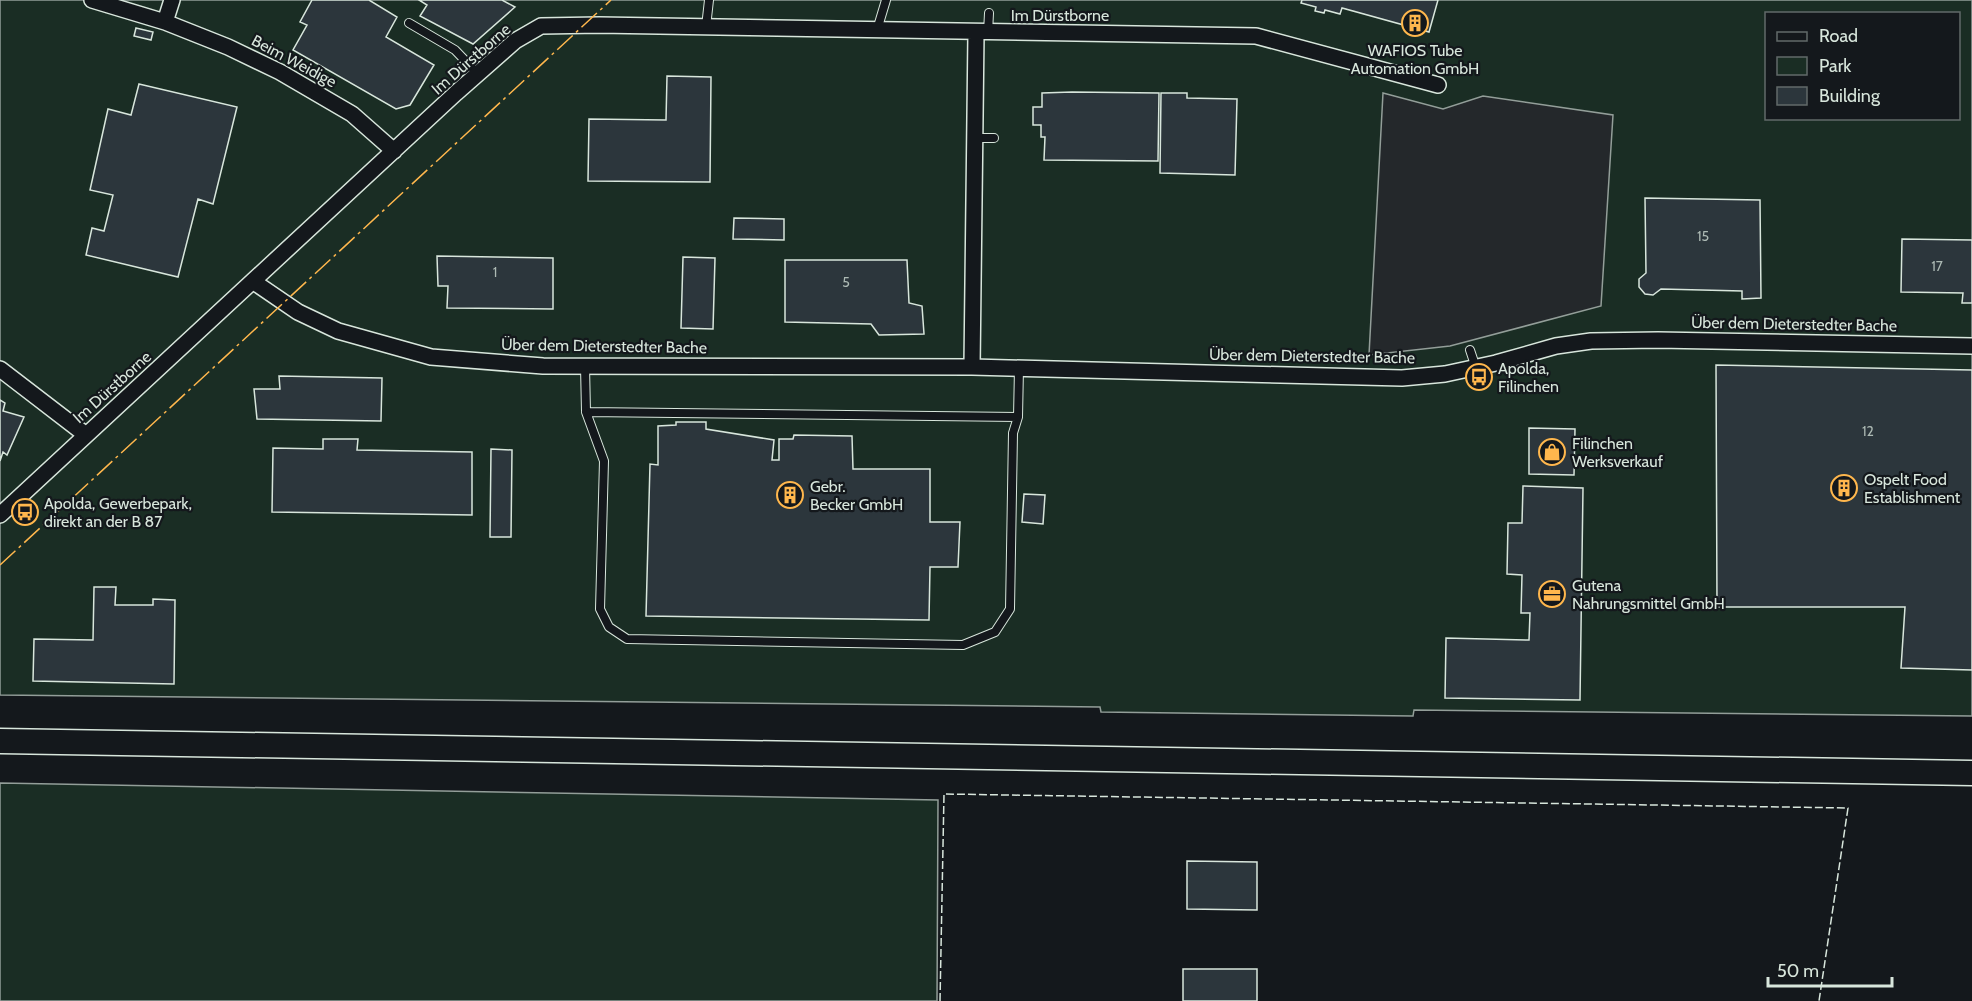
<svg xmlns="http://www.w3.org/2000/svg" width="1972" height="1001" viewBox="0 0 1972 1001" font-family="Cabin,sans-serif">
<rect width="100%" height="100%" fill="#14181c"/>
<path fill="#1a2d24" stroke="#939e99" stroke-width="1.5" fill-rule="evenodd" d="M 0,0 L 1972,0 L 1972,716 L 1414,710 L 1413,716 L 1101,712 L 1100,707 L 0,695 ZM 1766,14 L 1958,14 L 1958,118 L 1766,118 Z
M 0,783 L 938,800 L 937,1001 L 0,1001 Z"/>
<path fill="#24282b" stroke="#939e99" stroke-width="1.5" d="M 1383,93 L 1443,109 L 1483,96 L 1613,115 L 1601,306 L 1450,346 L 1369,355 Z"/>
<path fill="#2c363c" stroke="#d8e6dc" stroke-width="1.5" d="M 312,0 L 369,0 L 397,17 L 386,37 L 434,65 L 410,105 L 396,109 L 293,50 L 307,25 L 300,22 Z
M 419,0 L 502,0 L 515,7 L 473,44 L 420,16 L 427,5 Z
M 1302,0 L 1438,0 L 1429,32 L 1342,8 L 1340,14 L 1325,10 L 1324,13 L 1315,11 L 1316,7 L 1301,3 Z
M 136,28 L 153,32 L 151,40 L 134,36 Z
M 667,76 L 711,77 L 710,182 L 588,181 L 589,119 L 666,120 Z
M 139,84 L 237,107 L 213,204 L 198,199 L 178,277 L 86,255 L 92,228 L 104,231 L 113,195 L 90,190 L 108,109 L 131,115 Z
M 1072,92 L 1159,93 L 1158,161 L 1044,160 L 1045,137 L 1041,137 L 1041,125 L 1033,125 L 1033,107 L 1042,107 L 1042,93 Z
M 1161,93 L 1187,93 L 1187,98 L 1237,99 L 1235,175 L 1160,173 Z
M 1645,198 L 1760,200 L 1761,298 L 1742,299 L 1742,291 L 1661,289 L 1653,295 L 1645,294 L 1639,287 L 1639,279 L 1646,273 Z
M 734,218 L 784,219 L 784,240 L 733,239 Z
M 1902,239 L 1972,240 L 1972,303 L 1962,303 L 1963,293 L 1901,292 Z
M 437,256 L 553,258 L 553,309 L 447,308 L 448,286 L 438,286 Z
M 683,257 L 715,258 L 713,329 L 681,328 Z
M 785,260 L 907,260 L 909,303 L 922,306 L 924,334 L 879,335 L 871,324 L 785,322 Z
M 1716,365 L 1972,370 L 1972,670 L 1901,668 L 1905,607 L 1717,607 Z
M 279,376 L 382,378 L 381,421 L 257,419 L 254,389 L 280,389 Z
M 0,400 L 5,403 L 3,411 L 24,417 L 7,455 L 3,452 L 0,461 Z
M 676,422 L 706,422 L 706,429 L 774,440 L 772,460 L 779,460 L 779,439 L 793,439 L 794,435 L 852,436 L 853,469 L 930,469 L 930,522 L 960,522 L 958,567 L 930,567 L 929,620 L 646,616 L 650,464 L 658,465 L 658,426 L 676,425 Z
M 1529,428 L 1575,429 L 1574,475 L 1529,474 Z
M 323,439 L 358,439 L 357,450 L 472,452 L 472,515 L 272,512 L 273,448 L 323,449 Z
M 491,449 L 512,450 L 511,537 L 490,537 Z
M 1523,486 L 1583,488 L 1580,700 L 1445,698 L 1446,638 L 1529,640 L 1530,613 L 1521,613 L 1522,575 L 1507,574 L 1508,523 L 1522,523 Z
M 1024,494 L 1045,495 L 1043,524 L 1022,522 Z
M 94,587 L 116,587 L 115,605 L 153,605 L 153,599 L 175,600 L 174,684 L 33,681 L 34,639 L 93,640 Z
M 1187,861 L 1257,862 L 1257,910 L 1187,909 Z
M 1183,969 L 1257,969 L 1257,1001 L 1183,1001 Z"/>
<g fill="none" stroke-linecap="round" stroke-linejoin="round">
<defs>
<path id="lane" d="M 409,23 L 455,50 L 478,74
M 706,27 L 709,0
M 877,30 L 886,0
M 988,33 L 989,13
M 975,138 L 994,138
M 1470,350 L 1476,368
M 585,366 L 586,412 L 1018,417 L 1019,368
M 586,412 L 604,461 L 600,609 L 609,627 L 627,639 L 963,645 L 995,632 L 1010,609 L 1013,433 L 1018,417"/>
<path id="street" d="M 92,0 L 165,22 L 228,47 L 280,72 L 352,114 L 394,151
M 165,22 L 172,0
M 254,282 L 298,312 L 338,331 L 431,357 L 543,366 L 972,367 L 1402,378 L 1445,374 L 1496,363 L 1556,346 L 1591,341 L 1658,340 L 1972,346
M 972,367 L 976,33
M 0,369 L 86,435
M 0,515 L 456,93 L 515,41 L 541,26 L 599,25 L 1256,36 L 1438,85"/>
<path id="primary" d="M 0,741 L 1972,773"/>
</defs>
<use href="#lane" stroke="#d8e6dc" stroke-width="10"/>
<use href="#street" stroke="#d8e6dc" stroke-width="18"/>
<use href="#primary" stroke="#d8e6dc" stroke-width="27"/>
<use href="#lane" stroke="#14181c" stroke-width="8"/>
<use href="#street" stroke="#14181c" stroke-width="15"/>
<use href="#primary" stroke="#14181c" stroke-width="24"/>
<path stroke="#d8e6dc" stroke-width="1.5" stroke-dasharray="8 3" stroke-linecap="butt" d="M 940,1001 L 944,794 L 1848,808 L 1819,1001"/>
<path stroke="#ffb74d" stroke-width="1.5" stroke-dasharray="21 4.5 3 4.5" stroke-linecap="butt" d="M 0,565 L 611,0"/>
</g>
<defs>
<symbol id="building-ring" viewBox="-11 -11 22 22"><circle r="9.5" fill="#14181c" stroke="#ffb74d" stroke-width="1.5"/><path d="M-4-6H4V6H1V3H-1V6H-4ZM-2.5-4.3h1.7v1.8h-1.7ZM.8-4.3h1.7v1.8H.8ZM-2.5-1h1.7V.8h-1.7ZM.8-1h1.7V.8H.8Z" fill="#ffb74d"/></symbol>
<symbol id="bus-ring" viewBox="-11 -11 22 22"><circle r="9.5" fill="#14181c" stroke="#ffb74d" stroke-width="1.5"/><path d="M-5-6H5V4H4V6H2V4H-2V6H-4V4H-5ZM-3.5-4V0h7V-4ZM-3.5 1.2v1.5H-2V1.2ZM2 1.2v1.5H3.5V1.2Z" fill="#ffb74d"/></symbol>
<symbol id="shop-ring" viewBox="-11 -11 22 22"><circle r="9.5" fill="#14181c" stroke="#ffb74d" stroke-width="1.5"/><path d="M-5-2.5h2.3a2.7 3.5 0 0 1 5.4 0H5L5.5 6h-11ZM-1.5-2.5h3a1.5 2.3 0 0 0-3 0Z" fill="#ffb74d"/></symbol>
<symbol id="office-ring" viewBox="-11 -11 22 22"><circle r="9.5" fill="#14181c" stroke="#ffb74d" stroke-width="1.5"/><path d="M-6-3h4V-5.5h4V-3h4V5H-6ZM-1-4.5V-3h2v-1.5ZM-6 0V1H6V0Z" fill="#ffb74d"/></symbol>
</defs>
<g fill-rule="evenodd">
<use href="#building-ring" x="1400" y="8" width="30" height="30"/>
<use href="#bus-ring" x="1464" y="362" width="30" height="30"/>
<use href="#shop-ring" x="1537" y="437" width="30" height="30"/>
<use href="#building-ring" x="1829" y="473" width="30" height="30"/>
<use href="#building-ring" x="775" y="480" width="30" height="30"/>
<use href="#bus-ring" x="10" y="497" width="30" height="30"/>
<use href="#office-ring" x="1537" y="579" width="30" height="30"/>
</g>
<g text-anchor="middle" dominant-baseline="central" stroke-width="4.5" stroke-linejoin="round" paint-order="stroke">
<g font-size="14" fill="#adbab4">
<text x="1703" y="236">15</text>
<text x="1937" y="266">17</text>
<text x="495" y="272">1</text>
<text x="846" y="282">5</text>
<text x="1868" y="431">12</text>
</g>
<g font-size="16" fill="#d8e6dc" stroke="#14181c">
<text x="1060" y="15">Im Dürstborne</text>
<text transform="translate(471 59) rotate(-41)">Im Dürstborne</text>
<text transform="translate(294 61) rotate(28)">Beim Weidige</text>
<text transform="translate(1794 324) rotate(1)">Über dem Dieterstedter Bache</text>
<text transform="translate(604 346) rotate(1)">Über dem Dieterstedter Bache</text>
<text transform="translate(1312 356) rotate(1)">Über dem Dieterstedter Bache</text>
<text transform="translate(112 387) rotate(-42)">Im Dürstborne</text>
</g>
<g font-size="16" fill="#d8e6dc" stroke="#14181c" text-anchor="start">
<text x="1415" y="50" text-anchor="middle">WAFIOS Tube<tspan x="1415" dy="18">Automation GmbH</tspan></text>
<text x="1498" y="368">Apolda,<tspan x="1498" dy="18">Filinchen</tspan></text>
<text x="1572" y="443">Filinchen<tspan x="1572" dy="18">Werksverkauf</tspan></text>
<text x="1864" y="479">Ospelt Food<tspan x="1864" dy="18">Establishment</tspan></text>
<text x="810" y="486">Gebr.<tspan x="810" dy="18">Becker GmbH</tspan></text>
<text x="44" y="503">Apolda, Gewerbepark,<tspan x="44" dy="18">direkt an der B 87</tspan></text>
<text x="1572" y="585">Gutena<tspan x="1572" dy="18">Nahrungsmittel GmbH</tspan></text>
</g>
</g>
<rect x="1765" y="12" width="195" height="108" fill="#14181c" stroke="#626a69" stroke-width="1.5"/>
<rect x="1777" y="32" width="30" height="9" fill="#14181c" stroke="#626a69" stroke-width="1.5"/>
<text x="1819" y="42" font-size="18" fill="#d8e6dc">Road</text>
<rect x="1777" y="57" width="30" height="18" fill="#1a2d24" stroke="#626a69" stroke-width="1.5"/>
<text x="1819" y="72" font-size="18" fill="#d8e6dc">Park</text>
<rect x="1777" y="87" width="30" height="18" fill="#2c363c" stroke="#626a69" stroke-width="1.5"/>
<text x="1819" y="102" font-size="18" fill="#d8e6dc">Building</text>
<path d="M1768 977v9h124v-9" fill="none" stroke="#d8e6dc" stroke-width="3"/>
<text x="1777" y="977" font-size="18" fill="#d8e6dc" stroke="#14181c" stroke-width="4.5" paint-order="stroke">50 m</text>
</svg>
